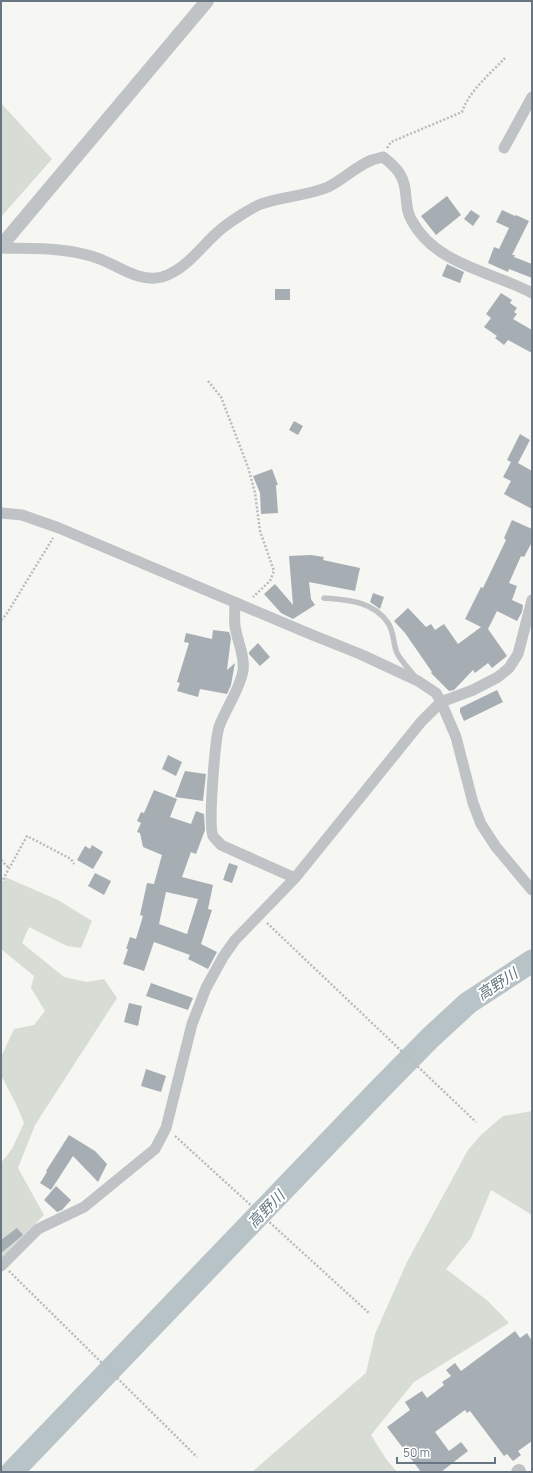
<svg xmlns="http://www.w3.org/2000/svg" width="533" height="1473" viewBox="0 0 533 1473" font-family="Manrope,'Noto Sans JP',sans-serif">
<rect width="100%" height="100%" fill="#f6f6f3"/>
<path fill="#d7dcd4" d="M 1,103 L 52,159 L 1,217 Z
M 5,877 L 58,900 L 92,921 L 81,948 L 67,946 L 29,927 L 22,943 L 64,977 L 87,982 L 104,979 L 117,998 L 35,1125 L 18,1168 L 44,1215 L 1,1258 L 1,1163 L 12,1149 L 24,1123 L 16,1104 L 1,1075 L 1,1057 L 14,1029 L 34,1025 L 45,1011 L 31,988 L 34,976 L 1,949 L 1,887 Z
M 532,1111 L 532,1215 L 491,1190 L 471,1238 L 446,1269 L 488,1301 L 509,1323 L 414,1382 L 371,1435 L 386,1459 L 397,1472 L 252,1472 L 366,1373 L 375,1334 L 407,1262 L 468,1150 L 481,1135 L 503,1116 Z"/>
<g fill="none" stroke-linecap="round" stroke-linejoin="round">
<path stroke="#b8c3c7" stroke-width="23" d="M 12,1472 L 377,1092 L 430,1038 L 468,1003 L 532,961"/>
</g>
<path fill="#a7aeb3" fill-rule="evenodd" d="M 447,196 L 461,215 L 436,235 L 421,216 Z
M 471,210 L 480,216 L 473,226 L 464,219 Z
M 502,210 L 515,216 L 516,215 L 529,221 L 512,255 L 515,255 L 514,257 L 532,264 L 532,278 L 509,269 L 508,272 L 488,263 L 494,247 L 499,249 L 509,228 L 496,222 Z
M 447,264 L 464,272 L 460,283 L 442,276 Z
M 275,289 L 290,289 L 290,300 L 275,300 Z
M 501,293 L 512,300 L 510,303 L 517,308 L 514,312 L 517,314 L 513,319 L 532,330 L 532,353 L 508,340 L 504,345 L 495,338 L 497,336 L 484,327 L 491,318 L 486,314 Z
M 294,421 L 303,426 L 298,435 L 289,430 Z
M 520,434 L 530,440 L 518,463 L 532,471 L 532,509 L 504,494 L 511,481 L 503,477 L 511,462 L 507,460 Z
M 272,469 L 278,485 L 276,485 L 278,513 L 261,514 L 260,493 L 253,476 Z
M 512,520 L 532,529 L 532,542 L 524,557 L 521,556 L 509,583 L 517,586 L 512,600 L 523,605 L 522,612 L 517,621 L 497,611 L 488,629 L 507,656 L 492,668 L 488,663 L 475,673 L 473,670 L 454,690 L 449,691 L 431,673 L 432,672 L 405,633 L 394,621 L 408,608 L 426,627 L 431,624 L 435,630 L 444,624 L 458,644 L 481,627 L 465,619 L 481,587 L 483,588 L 506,540 L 504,538 Z
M 311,555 L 324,557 L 323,560 L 360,568 L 355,591 L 309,582 L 311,599 L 315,605 L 293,619 L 281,613 L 264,594 L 275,584 L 293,605 L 289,556 Z
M 373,593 L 384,597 L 380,609 L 370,602 Z
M 213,630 L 229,632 L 231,638 L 227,670 L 235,663 L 231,685 L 227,694 L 200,689 L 198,697 L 177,691 L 180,683 L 177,682 L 189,643 L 184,642 L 186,633 L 212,639 Z
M 258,643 L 270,657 L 260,666 L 249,654 L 249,652 Z
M 497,690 L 503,702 L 464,721 L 460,712 L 460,708 Z
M 168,755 L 182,762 L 176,776 L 162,769 Z
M 185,771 L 206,774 L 203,801 L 175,797 Z
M 154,790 L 177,799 L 170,817 L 191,824 L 196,811 L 204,814 L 205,830 L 196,854 L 191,852 L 182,877 L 213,885 L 208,909 L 212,910 L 201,944 L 217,952 L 208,969 L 188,959 L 190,955 L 154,942 L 144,971 L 123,964 L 128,949 L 126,949 L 130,937 L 136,939 L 143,916 L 140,915 L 147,883 L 154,884 L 162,855 L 143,847 L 140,833 L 137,832 L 141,823 L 137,821 L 141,812 L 144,813 ZM 166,892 L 198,899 L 187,934 L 159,924 Z
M 92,845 L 103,852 L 93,869 L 77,860 L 85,846 L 90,849 Z
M 229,863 L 238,866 L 232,883 L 223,880 Z
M 95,873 L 111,881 L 104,895 L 88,886 Z
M 151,983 L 193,998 L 188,1010 L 146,996 Z
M 129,1003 L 142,1006 L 138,1026 L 124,1022 Z
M 146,1069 L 166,1076 L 161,1092 L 141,1086 Z
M 69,1135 L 95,1151 L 107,1164 L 98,1182 L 73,1156 L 51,1190 L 40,1183 L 47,1172 L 46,1171 Z
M 56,1186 L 71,1200 L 62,1210 L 57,1212 L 44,1200 Z
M 17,1228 L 23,1235 L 1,1253 L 1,1240 Z
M 515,1331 L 520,1338 L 527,1333 L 532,1341 L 532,1441 L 518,1451 L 521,1455 L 513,1461 L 507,1454 L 504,1456 L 470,1411 L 467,1413 L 465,1410 L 435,1432 L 449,1451 L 461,1442 L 468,1451 L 441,1472 L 421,1472 L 387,1427 L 410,1410 L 405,1402 L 422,1391 L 427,1398 L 444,1385 L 442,1382 L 451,1376 L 446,1370 L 455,1363 L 461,1371 Z"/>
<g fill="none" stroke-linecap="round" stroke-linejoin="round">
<path stroke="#b9bcbe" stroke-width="2.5" stroke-dasharray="2 2" stroke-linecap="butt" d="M 387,148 L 391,142 L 462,112 C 469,91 490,74 505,58
M 208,381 L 221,397 L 248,467 L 255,493 L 260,531 L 274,571 L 270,581 L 253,597
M 1,620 L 6,615 L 53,538
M 1,860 L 9,868
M 1,883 L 27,836 L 71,859 L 74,864
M 267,923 L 476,1122
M 175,1136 L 370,1314
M 9,1271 L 197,1457"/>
<path stroke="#bfc3c6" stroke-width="5.5" d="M 324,598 C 348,600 374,601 388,623 C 394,631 393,644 397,653 C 401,661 410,670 416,678"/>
<path stroke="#bfc3c6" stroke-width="11" d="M 504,148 L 532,97
M 1,248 C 33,249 67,247 97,258 C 118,265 138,283 162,277 C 189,269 203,242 225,226 C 233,220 251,208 261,204 C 283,196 307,196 328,187 C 343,180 356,166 372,160 C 375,159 380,158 383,157 C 399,169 405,178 406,197 C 407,206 407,213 412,221 C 436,265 491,271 532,293
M 1,513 L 22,515 L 59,528 L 310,634 L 360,654 L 418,681 L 436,693 L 441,702 L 456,737 L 473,803 L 481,824 L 496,847 L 532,890
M 235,602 C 235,610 234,618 235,626 C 237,641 245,655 243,671 C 239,691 226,708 219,727 C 215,741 208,824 213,836 C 215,839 219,842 221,845 L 295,878
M 1,1266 L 38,1229 L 84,1207 L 155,1149 L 166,1128 L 192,1024 L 206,988 L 223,957 L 235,940 L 295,878 L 421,722 L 441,702 L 473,690 L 498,677 L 509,668 L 518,654 L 532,600"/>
<path stroke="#bfc3c6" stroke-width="14" d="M 1,246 L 207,1
M 518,1472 L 519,1471"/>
</g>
<g text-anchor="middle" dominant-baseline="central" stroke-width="4" stroke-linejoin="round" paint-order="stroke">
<g font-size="15" font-style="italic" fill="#63777f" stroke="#fff">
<text transform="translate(497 984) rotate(-33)">高野川</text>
<text transform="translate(266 1209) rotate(-46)">高野川</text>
</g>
</g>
<rect width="533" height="1473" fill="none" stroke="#677682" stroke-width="4"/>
<path d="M397 1457v6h98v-6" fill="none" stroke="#677682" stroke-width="2"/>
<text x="403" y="1457" font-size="12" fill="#677682" stroke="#ffffff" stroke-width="3" paint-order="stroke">50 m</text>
</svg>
